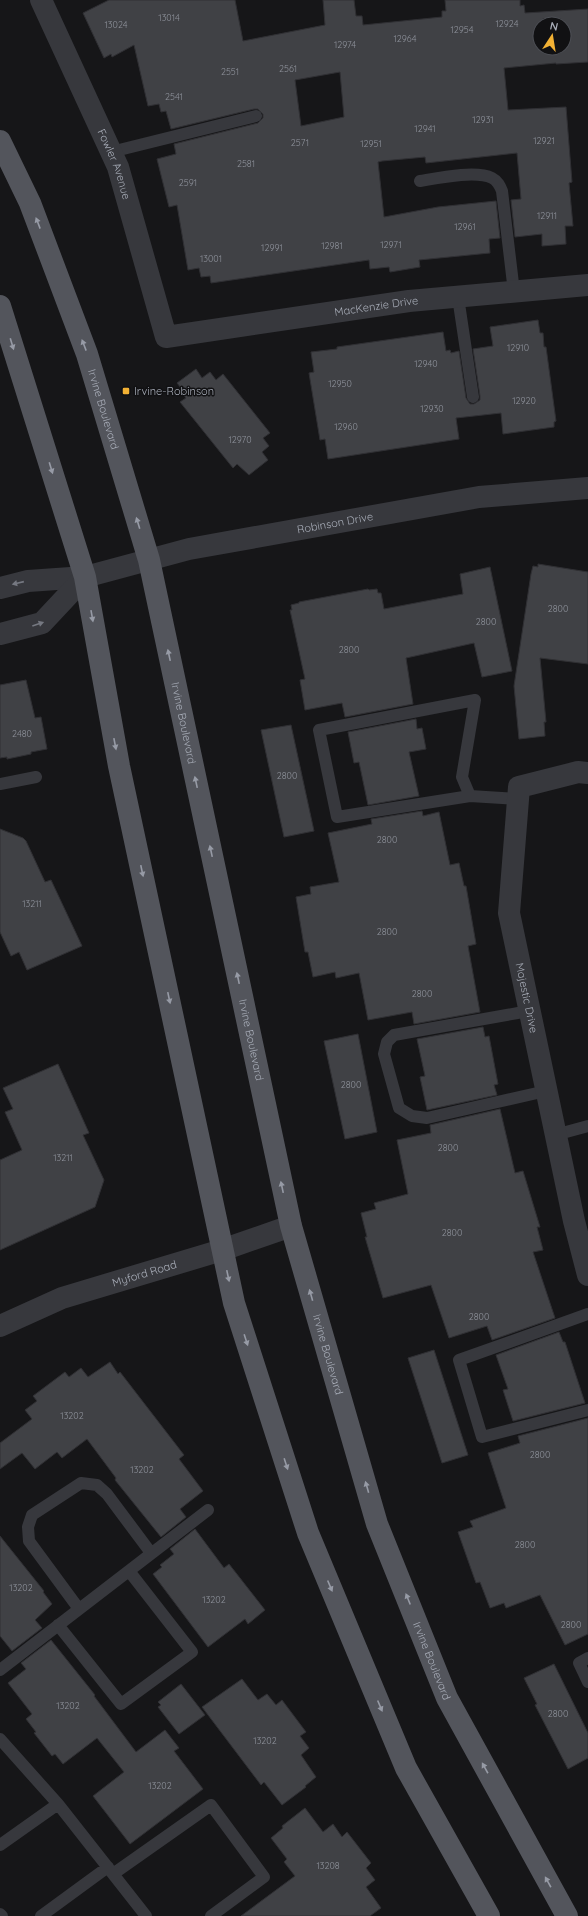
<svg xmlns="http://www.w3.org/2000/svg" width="588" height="1916" viewBox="0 0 588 1916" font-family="Quicksand,sans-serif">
<rect width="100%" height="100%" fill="#161618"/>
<path fill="#404145" stroke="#303034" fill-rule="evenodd" d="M 109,0 L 235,0 L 243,41 L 325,25 L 323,0 L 354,0 L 356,16 L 362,16 L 363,25 L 442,17 L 442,11 L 446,11 L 445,0 L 520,0 L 520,6 L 524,5 L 525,13 L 588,9 L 588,62 L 556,64 L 556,63 L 504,68 L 508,110 L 566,107 L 572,182 L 569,183 L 573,226 L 565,226 L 566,244 L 542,246 L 542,234 L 515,237 L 511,200 L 521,199 L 517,153 L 426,163 L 425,157 L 382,161 L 378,162 L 384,217 L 438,207 L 496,201 L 500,238 L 489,239 L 490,253 L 419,260 L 420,267 L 390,272 L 389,267 L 370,269 L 369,260 L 211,283 L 210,276 L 201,277 L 199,268 L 188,270 L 177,205 L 169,207 L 157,159 L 176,154 L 174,144 L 258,123 L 263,118 L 263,114 L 258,109 L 254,109 L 171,129 L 166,111 L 161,112 L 159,104 L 148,106 L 134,45 L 112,57 L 111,54 L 104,58 L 83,13 ZM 540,24 L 564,24 L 564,48 L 540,48 ZM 340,72 L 344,117 L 301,126 L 295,80 Z
M 538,320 L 540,333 L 543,333 L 544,347 L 546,347 L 556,421 L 554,422 L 554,427 L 503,434 L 501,413 L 456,418 L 459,439 L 328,459 L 325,439 L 320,440 L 309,373 L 314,372 L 311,352 L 337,349 L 337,347 L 443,332 L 446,351 L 450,350 L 451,353 L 459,351 L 466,398 L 470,404 L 474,404 L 480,400 L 480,396 L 473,349 L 493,346 L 490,327 Z
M 196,369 L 202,378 L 210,372 L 216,380 L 223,374 L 270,433 L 263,438 L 269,446 L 262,452 L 268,460 L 249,475 L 237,464 L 233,468 L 180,402 L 186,398 L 179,390 L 181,388 L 177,383 Z
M 538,564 L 588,572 L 588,664 L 540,658 L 546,722 L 544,722 L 545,736 L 519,739 L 514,686 L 531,574 L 533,566 L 538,567 Z
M 490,567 L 512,671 L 482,677 L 474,643 L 406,658 L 413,704 L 345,717 L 342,703 L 305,710 L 300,680 L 305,679 L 290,610 L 292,610 L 291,605 L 299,603 L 299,602 L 368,589 L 369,590 L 377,589 L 378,593 L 381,593 L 384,609 L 463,594 L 460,574 Z
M 26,680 L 35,718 L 41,717 L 47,749 L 31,752 L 31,754 L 7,759 L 7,757 L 0,758 L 0,685 Z
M 416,719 L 417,729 L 422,728 L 426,749 L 409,752 L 419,796 L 368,805 L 359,762 L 354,763 L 348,732 Z
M 291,725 L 314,831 L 284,837 L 261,730 Z
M 422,811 L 423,816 L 439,812 L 450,865 L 459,863 L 464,886 L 466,886 L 476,944 L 468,946 L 480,1012 L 414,1024 L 412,1012 L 368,1020 L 359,973 L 336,978 L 335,972 L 313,977 L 308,952 L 305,952 L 296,897 L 311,894 L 310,887 L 339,882 L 328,833 L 372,824 L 371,819 Z
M 0,829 L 23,838 L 26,841 L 45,882 L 51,880 L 82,946 L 27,970 L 19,952 L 11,956 L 0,932 Z
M 483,1027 L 485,1037 L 489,1036 L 498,1084 L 494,1085 L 497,1095 L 427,1110 L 420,1077 L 425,1076 L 417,1039 Z
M 358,1034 L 377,1132 L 345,1139 L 324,1041 Z
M 58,1064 L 89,1133 L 83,1135 L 104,1180 L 95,1207 L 0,1250 L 0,1160 L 22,1150 L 5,1112 L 13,1109 L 3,1088 Z
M 500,1109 L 515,1173 L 523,1171 L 540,1227 L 537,1227 L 543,1250 L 533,1252 L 555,1318 L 492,1340 L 487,1326 L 449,1338 L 431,1285 L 383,1298 L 365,1237 L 367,1237 L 361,1213 L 376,1209 L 374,1203 L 408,1194 L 397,1140 L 431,1133 L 430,1125 Z
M 559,1332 L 563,1342 L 565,1342 L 585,1403 L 513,1421 L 503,1390 L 508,1389 L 496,1355 Z
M 434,1350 L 468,1455 L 442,1463 L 408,1358 Z
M 110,1362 L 118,1374 L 120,1372 L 184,1455 L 179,1459 L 203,1491 L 180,1509 L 186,1517 L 161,1537 L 115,1480 L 116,1478 L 87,1439 L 62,1458 L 57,1452 L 35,1469 L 22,1453 L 0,1469 L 0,1443 L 32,1419 L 25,1410 L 37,1401 L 33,1396 L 65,1372 L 69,1377 L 81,1368 L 88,1377 Z
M 588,1418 L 588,1634 L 565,1645 L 540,1595 L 506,1608 L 504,1603 L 490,1608 L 480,1582 L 476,1583 L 458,1532 L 473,1527 L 470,1521 L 506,1508 L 488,1453 L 520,1443 L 518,1436 Z
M 195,1529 L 224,1568 L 229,1564 L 265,1610 L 248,1624 L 245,1619 L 208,1647 L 153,1574 L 162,1567 L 160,1565 L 174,1554 L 170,1549 Z
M 0,1536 L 44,1591 L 43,1592 L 52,1604 L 35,1620 L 42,1628 L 12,1651 L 0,1636 Z
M 51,1640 L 95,1695 L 94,1696 L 136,1752 L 165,1730 L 179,1748 L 174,1751 L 203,1789 L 130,1844 L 93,1796 L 124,1772 L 97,1738 L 63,1764 L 55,1754 L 52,1756 L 34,1733 L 36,1732 L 26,1719 L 32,1714 L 8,1683 L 26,1669 L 21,1663 Z
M 554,1664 L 588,1733 L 588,1758 L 568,1769 L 535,1705 L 537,1704 L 524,1678 Z
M 242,1679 L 258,1700 L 267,1694 L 276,1705 L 282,1700 L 306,1732 L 300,1736 L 309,1748 L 301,1755 L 316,1777 L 305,1786 L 306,1787 L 282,1805 L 264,1782 L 261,1785 L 202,1707 Z
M 181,1684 L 205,1715 L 179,1734 L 158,1707 L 161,1705 L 158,1702 Z
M 305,1808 L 323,1832 L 333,1824 L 342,1837 L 347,1832 L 371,1863 L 366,1868 L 375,1880 L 366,1887 L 381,1908 L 370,1916 L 241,1916 L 295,1876 L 284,1862 L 287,1859 L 271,1838 L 283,1828 L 282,1826 Z"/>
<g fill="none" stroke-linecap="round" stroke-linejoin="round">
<path stroke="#37383d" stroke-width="12" d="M 111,152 L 256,116
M 420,181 C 438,178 476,170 492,178 C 498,181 500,186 502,191 L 514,292
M 458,297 L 473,397
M 0,784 L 36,777
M 470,796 L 462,777 L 475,700 L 319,730 L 337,817 L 470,796 L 518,799
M 529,1011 L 394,1035 L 387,1042 L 384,1054 L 399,1108 L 412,1116 L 427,1118 L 546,1091
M 555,1135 L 588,1126
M 588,1314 L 459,1360 L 482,1437 L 588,1410
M 79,1609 L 29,1541 L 28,1527 L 32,1515 L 81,1483 L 97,1485 L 107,1494 L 151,1553
M 58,1625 L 121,1704 L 192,1652 L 129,1571
M 588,1658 L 579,1663 L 588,1682
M 0,1670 L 208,1510
M 0,1739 L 58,1804 L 146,1916
M 0,1845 L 58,1804
M 113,1874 L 211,1805 L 264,1877 L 211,1916
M 0,1914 L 2,1916
M 41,1916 L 108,1867"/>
<g stroke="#37383d" stroke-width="22">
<path id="s1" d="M 41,0 L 118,167 L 166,337 L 409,301 L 588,285"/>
<path d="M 0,588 L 28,581 L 85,577"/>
<path d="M 0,634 L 42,623 L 85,577"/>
<path id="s2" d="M 588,773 L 578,772 L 519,787 L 509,913 L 574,1221 L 588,1275"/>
</g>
<g stroke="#37383d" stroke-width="22">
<path id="s3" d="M 85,577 L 189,549 L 479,497 L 588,488"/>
<path id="s4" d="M 0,1326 L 62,1298 L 222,1250 L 291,1226"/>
</g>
<g stroke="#53555c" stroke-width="22">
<path id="s5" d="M 0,141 L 30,203 L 87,354 L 149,560 L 291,1226 L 377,1524 L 447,1698 L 567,1916"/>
<path d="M 0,306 L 85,577 L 119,766 L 234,1303 L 308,1533 L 406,1768 L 489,1916"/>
</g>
</g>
<defs><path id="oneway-solid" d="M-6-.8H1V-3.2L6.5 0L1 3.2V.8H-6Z"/></defs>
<g fill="#979ba6">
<use href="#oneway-solid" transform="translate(38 223) rotate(-111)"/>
<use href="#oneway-solid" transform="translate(12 344) rotate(73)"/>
<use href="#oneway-solid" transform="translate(84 345) rotate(-111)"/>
<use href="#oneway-solid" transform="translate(51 468) rotate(73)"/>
<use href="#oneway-solid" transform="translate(138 523) rotate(-107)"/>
<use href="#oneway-solid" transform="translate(92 616) rotate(80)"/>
<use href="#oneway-solid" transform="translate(169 655) rotate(-102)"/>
<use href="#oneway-solid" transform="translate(115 744) rotate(79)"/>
<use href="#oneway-solid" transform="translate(196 782) rotate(-102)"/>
<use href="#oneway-solid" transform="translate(211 851) rotate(-102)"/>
<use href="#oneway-solid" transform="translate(142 871) rotate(78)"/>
<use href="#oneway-solid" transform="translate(238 978) rotate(-102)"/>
<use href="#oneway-solid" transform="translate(169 998) rotate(78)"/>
<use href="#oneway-solid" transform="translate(282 1187) rotate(-102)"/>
<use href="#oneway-solid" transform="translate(228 1276) rotate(78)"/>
<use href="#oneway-solid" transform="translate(311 1295) rotate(-106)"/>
<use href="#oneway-solid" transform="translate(246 1340) rotate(72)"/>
<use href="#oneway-solid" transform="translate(286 1464) rotate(72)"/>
<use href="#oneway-solid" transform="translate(367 1487) rotate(-106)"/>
<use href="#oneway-solid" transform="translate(330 1586) rotate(67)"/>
<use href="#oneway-solid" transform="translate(408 1599) rotate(-112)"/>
<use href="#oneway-solid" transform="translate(380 1706) rotate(67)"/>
<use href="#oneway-solid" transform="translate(485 1768) rotate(-119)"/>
<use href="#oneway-solid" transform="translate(548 1882) rotate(-119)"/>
</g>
<g fill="#757881">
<use href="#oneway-solid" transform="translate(18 583) rotate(167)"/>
<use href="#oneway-solid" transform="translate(38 624) rotate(-19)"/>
</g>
<rect fill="#f2b134" stroke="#111113" stroke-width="1.5" x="122" y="387" width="8" height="8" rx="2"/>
<g text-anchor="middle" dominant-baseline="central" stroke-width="3" stroke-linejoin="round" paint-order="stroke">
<g font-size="9" fill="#8e929b">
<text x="169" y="17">13014</text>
<text x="507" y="23">12924</text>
<text x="116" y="24">13024</text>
<text x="462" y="29">12954</text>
<text x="405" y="38">12964</text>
<text x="345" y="44">12974</text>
<text x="288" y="68">2561</text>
<text x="230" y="71">2551</text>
<text x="174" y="96">2541</text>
<text x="483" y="119">12931</text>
<text x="425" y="128">12941</text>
<text x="544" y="140">12921</text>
<text x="300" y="142">2571</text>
<text x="371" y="143">12951</text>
<text x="246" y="163">2581</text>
<text x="188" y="182">2591</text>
<text x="547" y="215">12911</text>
<text x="465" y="226">12961</text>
<text x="391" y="244">12971</text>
<text x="332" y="245">12981</text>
<text x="272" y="247">12991</text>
<text x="211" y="258">13001</text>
<text x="518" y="347">12910</text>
<text x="426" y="363">12940</text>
<text x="340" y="383">12950</text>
<text x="524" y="400">12920</text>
<text x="432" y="408">12930</text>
<text x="346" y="426">12960</text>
<text x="240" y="439">12970</text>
<text x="558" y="608">2800</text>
<text x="486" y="621">2800</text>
<text x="349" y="649">2800</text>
<text x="22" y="733">2480</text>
<text x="287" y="775">2800</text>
<text x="387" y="839">2800</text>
<text x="32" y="903">13211</text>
<text x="387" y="931">2800</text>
<text x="422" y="993">2800</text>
<text x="351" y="1084">2800</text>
<text x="448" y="1147">2800</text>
<text x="63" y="1157">13211</text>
<text x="452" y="1232">2800</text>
<text x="479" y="1316">2800</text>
<text x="72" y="1415">13202</text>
<text x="540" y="1454">2800</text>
<text x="142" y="1469">13202</text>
<text x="525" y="1544">2800</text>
<text x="21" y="1587">13202</text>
<text x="214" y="1599">13202</text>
<text x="571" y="1624">2800</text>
<text x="68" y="1705">13202</text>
<text x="558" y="1713">2800</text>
<text x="265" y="1740">13202</text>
<text x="160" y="1785">13202</text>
<text x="328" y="1865">13208</text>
</g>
<g font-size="11" fill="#a8adb8" stroke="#111113">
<text stroke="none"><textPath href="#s1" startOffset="180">Fowler Avenue</textPath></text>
<text stroke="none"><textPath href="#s1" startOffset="573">MacKenzie Drive</textPath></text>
<text stroke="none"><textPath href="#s5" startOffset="288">Irvine Boulevard</textPath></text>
<text stroke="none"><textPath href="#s3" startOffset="256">Robinson Drive</textPath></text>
<text stroke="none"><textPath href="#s5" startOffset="612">Irvine Boulevard</textPath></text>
<text stroke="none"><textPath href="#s2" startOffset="284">Majestic Drive</textPath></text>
<text stroke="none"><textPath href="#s5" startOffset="936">Irvine Boulevard</textPath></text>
<text stroke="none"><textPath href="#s4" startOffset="154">Myford Road</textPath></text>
<text stroke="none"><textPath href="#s5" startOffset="1260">Irvine Boulevard</textPath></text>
<text stroke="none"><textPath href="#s5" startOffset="1584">Irvine Boulevard</textPath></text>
</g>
<g font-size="11" fill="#a8adb8" stroke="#111113" text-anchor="start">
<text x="134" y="391">Irvine-Robinson</text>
</g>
</g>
<g transform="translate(552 36) rotate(12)"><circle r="19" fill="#111113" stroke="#4d4f55"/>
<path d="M0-3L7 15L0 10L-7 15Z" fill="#f2b134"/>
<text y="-6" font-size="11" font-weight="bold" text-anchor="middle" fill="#a8adb8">N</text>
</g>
</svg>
